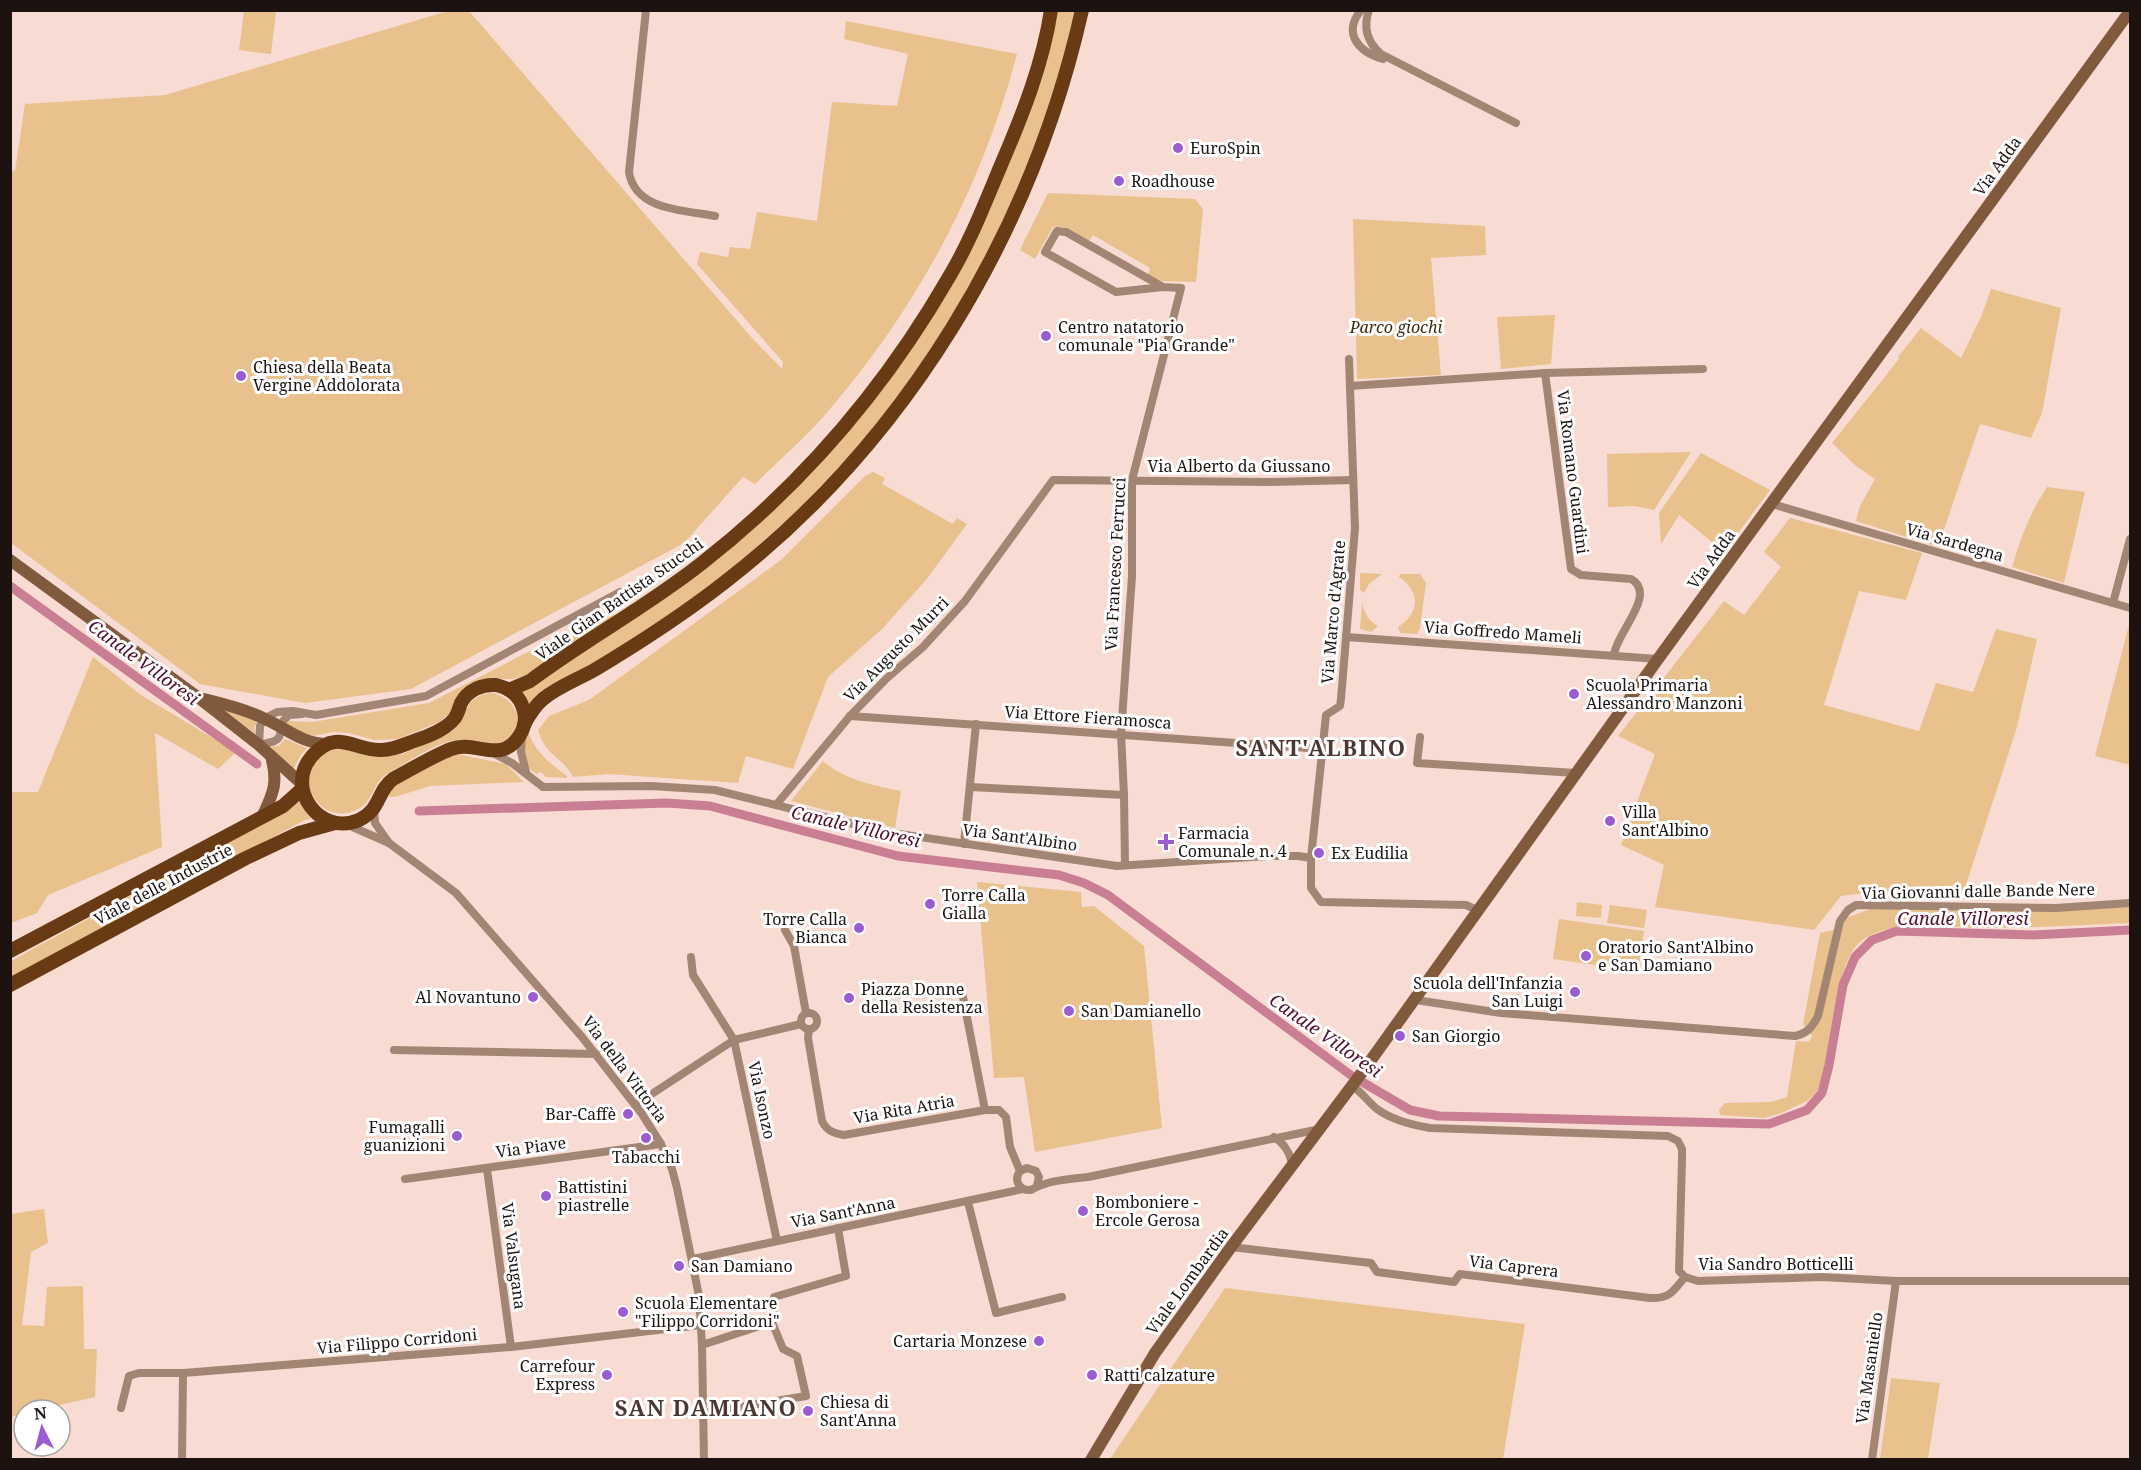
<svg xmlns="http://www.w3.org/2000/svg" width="2141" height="1470" font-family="'Noto Serif',serif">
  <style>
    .green { fill: #e8c18d }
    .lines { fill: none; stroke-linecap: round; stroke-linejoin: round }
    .canal { stroke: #ca7e94; stroke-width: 9 }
    .street { stroke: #a28673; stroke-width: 8 }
    .secondary { stroke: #815a3e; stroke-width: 12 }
    .primary { stroke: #693b14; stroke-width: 14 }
    .poi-dot { fill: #9b5bd1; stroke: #fff; stroke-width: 2 }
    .labels { text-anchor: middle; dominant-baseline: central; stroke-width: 6; stroke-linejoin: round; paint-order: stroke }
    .poi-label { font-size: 16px; fill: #1c1310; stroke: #fff; text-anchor: start }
    .street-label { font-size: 16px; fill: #1c1310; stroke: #fff }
    .park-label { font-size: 16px; font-style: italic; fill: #3f2c0f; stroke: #fff }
    .water-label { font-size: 18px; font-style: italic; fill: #510c28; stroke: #fff }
    .district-label { font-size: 22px; font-weight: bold; letter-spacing: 1.5px; fill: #4e3730; stroke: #fff }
  </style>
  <rect width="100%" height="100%" fill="#f8dbd2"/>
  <g class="green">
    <polygon points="244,11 276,11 271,54 239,50"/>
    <path d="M448,11H469L752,338L782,369L783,362L697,264L700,252L728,257L730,247L750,249L757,212L817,221L832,102L897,106L908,54L844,39L846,21L1017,54C981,190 916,310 824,416C803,440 778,461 755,484L743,477L684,543L411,689L305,703L200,684L11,543L10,170L15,171L25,104L165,95Z"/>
    <polygon points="1057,11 1076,11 1048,114 1006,220 939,339 888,409 860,445 796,512 716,582 630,641 529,703 521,692 786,497 952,282 990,210 1030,110"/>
    <polygon points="1048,193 1195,199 1203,209 1196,282 1161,281 1148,275 1150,268 1093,235 1089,241 1064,227 1053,227 1035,259 1020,250"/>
    <polygon points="1353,219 1485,226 1486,255 1431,258 1441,375 1357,379"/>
    <polygon points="1991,289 2061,308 2042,413 2031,438 1980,424 1938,547 1856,521 1860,506 1875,479 1856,466 1832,443 1899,359 1898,357 1921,328 1961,358 1981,317"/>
    <polygon points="1555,315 1551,364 1501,369 1497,317"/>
    <polygon points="1691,452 1654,510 1635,506 1608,507 1607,454"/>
    <polygon points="1701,453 1770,490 1724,552 1679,515 1661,544 1659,513"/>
    <path d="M873,472L885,478L882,484L953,524L957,518L967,524L926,580L882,629L828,677L793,769L746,756L738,783L608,774L573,777C562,756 545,756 538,730L549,716L589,700L781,560L865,476Z"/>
    <path d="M2047,487L2085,492L2064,583L2012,567C2021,538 2030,512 2047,487Z"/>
    <polygon points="1790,518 1922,553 1906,600 1859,591 1824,705 1919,731 1936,683 1973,692 1996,629 2037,639 2017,727 1964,891 1919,897 1873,892 1841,896 1814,930 1655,907 1664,865 1621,845 1655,754 1618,736 1724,601 1744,615 1781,567 1764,552"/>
    <polygon points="1360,574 1360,573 1382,574 1369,584 1364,593 1360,590"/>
    <path d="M1400,574H1420L1426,583L1420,628L1417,634L1400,633L1398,627C1420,613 1421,592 1399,577Z"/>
    <path d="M1362,603C1365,614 1368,620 1378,626L1371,632L1360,629Z"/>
    <polygon points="611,609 614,615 529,674 513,679 490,679 456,699 449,714 439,722 398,739 374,740 349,733 333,732 307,737 285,724 289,721 312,722 429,703"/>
    <polygon points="2130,621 2130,765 2095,756"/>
    <polygon points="93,657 141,695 236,752 218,769 155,733 162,847 48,895 37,913 11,923 11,792 38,792"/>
    <path d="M494,693C520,700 528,733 501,743C488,749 471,738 456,740C437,742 403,765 385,775C372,785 373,803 356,810C332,822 306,801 309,776C309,774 309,769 310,767C314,760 324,753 330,746L389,756L403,754L454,730L470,703L477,697L485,694Z"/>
    <polygon points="227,710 259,721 254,727 255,733 226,713"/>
    <path d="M529,734C537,754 551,764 567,776V778L546,777L541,772L536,774C523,766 523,749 524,735Z"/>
    <polygon points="285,739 307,748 301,755 293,770 271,747 279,746"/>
    <path d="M457,754L506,764L524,782L430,786L395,797H390L388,793C404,777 435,760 457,754Z"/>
    <path d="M823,761C843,779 875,786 901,791L895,828L791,801Z"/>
    <polygon points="297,799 311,819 305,820 123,916 11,980 11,961 290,808"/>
    <polygon points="977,882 1081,892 1082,907 1094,906 1144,946 1162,1128 1035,1152 1024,1077 994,1078"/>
    <polygon points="1577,902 1602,905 1601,918 1576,916"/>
    <polygon points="1610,905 1647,910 1644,928 1607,923"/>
    <path d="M2130,907V923C2082,925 2033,928 1984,928C1951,928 1917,922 1884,930C1874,933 1864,937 1857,945C1836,968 1829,1045 1823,1077L1817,1092L1807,1101L1782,1113L1764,1118L1720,1115L1719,1110L1725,1103L1771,1102L1787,1097L1796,1041L1809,1042L1812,1036L1803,1024L1820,933L1839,929L1846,918L1873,908L1967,911Z"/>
    <polygon points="1559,919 1644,931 1638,971 1553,959"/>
    <polygon points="44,1209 48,1243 31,1252 22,1325 44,1326 47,1287 83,1286 84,1349 97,1349 95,1397 37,1410 24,1410 24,1414 11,1417 11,1214"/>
    <polygon points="1225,1288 1525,1324 1503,1459 1110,1459"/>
    <polygon points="1891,1378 1940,1383 1928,1459 1880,1459"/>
  </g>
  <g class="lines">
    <g class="canal">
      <polyline points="10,586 257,764"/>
      <polyline points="419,811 667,803 710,806 898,856 1059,875 1084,883 1108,895 1352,1076 1410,1110 1439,1116 1769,1124 1807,1110 1822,1093 1829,1065 1843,985 1855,957 1872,940 1897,931 2033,935 2130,930"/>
    </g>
    <g class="street">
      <path d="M646,10L629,172C635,211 685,210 715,216"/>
      <path d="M1361,10C1342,34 1359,52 1383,59"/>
      <path d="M1369,10C1363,27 1367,42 1381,54L1516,123"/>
      <polyline points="1349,359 1355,528 1341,699 1340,706 1326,715 1311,858 1311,888 1321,902 1466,905 1479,911"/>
      <path d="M1545,373L1571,569L1581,575L1631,579C1658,594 1616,633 1614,655"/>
      <polyline points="1350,386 1545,373 1703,369"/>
      <polyline points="1772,504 2130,608"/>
      <polyline points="2113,603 2130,539"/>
      <polyline points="1346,637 1658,659"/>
      <path d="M302,714L289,715L283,721C279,743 280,740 259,745L260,726L265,718L277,712L293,711L316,715L426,696L620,592"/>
      <polyline points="850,716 1322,749"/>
      <polyline points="522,734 521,752 526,772"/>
      <polyline points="1420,737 1417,763 1576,773"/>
      <polyline points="491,752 512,763 543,787 651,786 715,790 886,832 1117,866 1267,856 1298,856 1311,858"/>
      <polyline points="971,787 1124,795"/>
      <polyline points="776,805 850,716 887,678 923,647 965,601 1053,480 1271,482 1353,480"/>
      <polyline points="374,809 375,823 389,843"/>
      <polyline points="348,825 389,843 456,893 582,1037 642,1114 661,1144 672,1169 677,1188 699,1296 702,1345 704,1460"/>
      <polyline points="964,844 976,724"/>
      <polyline points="1125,864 1124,795 1121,734 1132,576 1132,480 1181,288 1163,287 1116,292 1045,252 1057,231 1066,232 1163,287"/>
      <polyline points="785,930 794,946 806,1013"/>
      <polyline points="691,957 693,975 734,1040 777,1241"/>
      <polyline points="963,997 985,1110"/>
      <path d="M1416,1000L1501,1013L1795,1036C1808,1033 1812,1027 1818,1016L1840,921L1848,910L1856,905L2056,908L2130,903"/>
      <circle cx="809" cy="1021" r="8"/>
      <path d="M809,1029L808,1038L822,1121C827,1131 833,1133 844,1135L985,1110H999L1006,1117L1010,1147L1020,1171"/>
      <polyline points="394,1050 596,1054"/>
      <path d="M1352,1086C1362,1092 1368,1102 1377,1109C1392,1120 1412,1125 1430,1128L1668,1136L1678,1141L1682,1149V1159L1679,1271L1685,1277L1698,1281L1822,1277L1896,1281H2130"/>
      <polyline points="635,1105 734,1040 801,1024"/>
      <path d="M1274,1137C1284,1143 1291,1154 1292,1166"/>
      <polyline points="487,1169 511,1347"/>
      <polyline points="405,1179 661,1144"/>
      <path d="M1037,1185L1039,1177L1036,1171L1027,1168L1020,1171C1013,1181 1020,1191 1031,1190C1048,1180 1069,1179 1088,1177L1320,1129"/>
      <polyline points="968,1202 996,1313 1062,1297"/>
      <path d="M1231,1247L1371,1263L1377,1272L1454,1282L1460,1274L1650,1298C1670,1299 1673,1291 1685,1277"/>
      <polyline points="693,1259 1023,1189"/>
      <polyline points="702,1345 772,1322"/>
      <polyline points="121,1408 129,1376 139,1373 183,1373 511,1347 701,1325"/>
      <polyline points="703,1413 806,1396 797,1356 783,1349 772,1322 774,1297 846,1276 838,1228"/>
      <polyline points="182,1460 183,1373"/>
      <polyline points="1872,1460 1896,1281"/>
    </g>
    <g class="secondary">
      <polyline points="10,560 199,698 259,745 302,784"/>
      <path d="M204,699C224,704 244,709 263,718C286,728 302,744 328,744"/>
      <path d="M263,815C274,792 278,782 271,756"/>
      <polyline points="1091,1460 1155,1353 1231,1247 1366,1067 1658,659 2130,11"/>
    </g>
    <g class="primary">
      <path d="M496,685C509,688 519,695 523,708C526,717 525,727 520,735C501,766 475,739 451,749C431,757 412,769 393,779C377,791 380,811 359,820C320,837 284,788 312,756C336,728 354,750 379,750C391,751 403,745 414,741C427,737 446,729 454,719C458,714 459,708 461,703C468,690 482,684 496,685Z"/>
      <path d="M509,690L530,681C586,639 648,606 702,563C803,484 885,388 949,277C970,242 985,203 1001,165C1022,116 1043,64 1051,10"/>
      <path d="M524,725C529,715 535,706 543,699C559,686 579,679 596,669C641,642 684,614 725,582C906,442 1032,233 1082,10"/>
      <polyline points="10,951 283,806 302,789"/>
      <polyline points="10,985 246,858 299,833 335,823"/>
    </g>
  </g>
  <g class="poi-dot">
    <circle cx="1178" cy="148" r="6"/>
    <circle cx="1119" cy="181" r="6"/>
    <circle cx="1046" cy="336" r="6"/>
    <circle cx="241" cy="376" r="6"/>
    <circle cx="1574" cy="694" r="6"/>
    <circle cx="1610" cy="821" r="6"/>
    <path d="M1163 833h6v6h6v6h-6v6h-6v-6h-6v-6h6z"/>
    <circle cx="1319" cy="853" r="6"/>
    <circle cx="930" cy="904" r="6"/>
    <circle cx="859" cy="928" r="6"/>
    <circle cx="1586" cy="956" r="6"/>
    <circle cx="1575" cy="992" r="6"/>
    <circle cx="533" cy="997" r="6"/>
    <circle cx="849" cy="998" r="6"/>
    <circle cx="1069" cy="1011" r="6"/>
    <circle cx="1400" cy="1036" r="6"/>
    <circle cx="628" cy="1114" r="6"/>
    <circle cx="457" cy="1136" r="6"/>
    <circle cx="646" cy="1138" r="6"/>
    <circle cx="546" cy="1196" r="6"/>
    <circle cx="1083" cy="1211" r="6"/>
    <circle cx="679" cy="1266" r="6"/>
    <circle cx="623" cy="1312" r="6"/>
    <circle cx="1039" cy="1341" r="6"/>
    <circle cx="607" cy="1375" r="6"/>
    <circle cx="1092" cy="1375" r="6"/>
    <circle cx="808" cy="1411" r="6"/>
  </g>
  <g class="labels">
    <g class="poi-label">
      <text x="1190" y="148">EuroSpin</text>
      <text x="1131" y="181">Roadhouse</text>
      <text x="1058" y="327">Centro natatorio<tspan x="1058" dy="18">comunale "Pia Grande"</tspan></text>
      <text x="253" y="367">Chiesa della Beata<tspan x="253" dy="18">Vergine Addolorata</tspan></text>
      <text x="1586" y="685">Scuola Primaria<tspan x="1586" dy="18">Alessandro Manzoni</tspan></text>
      <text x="1622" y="812">Villa<tspan x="1622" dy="18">Sant'Albino</tspan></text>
      <text x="1178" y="833">Farmacia<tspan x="1178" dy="18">Comunale n. 4</tspan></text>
      <text x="1331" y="853">Ex Eudilia</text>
      <text x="942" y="895">Torre Calla<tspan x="942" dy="18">Gialla</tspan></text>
      <text x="847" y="919" text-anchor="end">Torre Calla<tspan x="847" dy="18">Bianca</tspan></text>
      <text x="1598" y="947">Oratorio Sant'Albino<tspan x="1598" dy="18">e San Damiano</tspan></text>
      <text x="1563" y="983" text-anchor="end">Scuola dell'Infanzia<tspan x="1563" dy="18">San Luigi</tspan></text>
      <text x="861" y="989">Piazza Donne<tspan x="861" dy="18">della Resistenza</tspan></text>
      <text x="521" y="997" text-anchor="end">Al Novantuno</text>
      <text x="1081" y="1011">San Damianello</text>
      <text x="1412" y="1036">San Giorgio</text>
      <text x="616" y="1114" text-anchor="end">Bar-Caffè</text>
      <text x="445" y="1127" text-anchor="end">Fumagalli<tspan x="445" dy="18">guanizioni</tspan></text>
      <text x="646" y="1157" text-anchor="middle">Tabacchi</text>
      <text x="558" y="1187">Battistini<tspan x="558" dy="18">piastrelle</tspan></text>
      <text x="1095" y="1202">Bomboniere -<tspan x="1095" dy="18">Ercole Gerosa</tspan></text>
      <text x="691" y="1266">San Damiano</text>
      <text x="635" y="1303">Scuola Elementare<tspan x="635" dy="18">"Filippo Corridoni"</tspan></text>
      <text x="1027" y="1341" text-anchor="end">Cartaria Monzese</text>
      <text x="595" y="1366" text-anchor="end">Carrefour<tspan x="595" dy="18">Express</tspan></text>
      <text x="1104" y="1375">Ratti calzature</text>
      <text x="820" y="1402">Chiesa di<tspan x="820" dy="18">Sant'Anna</tspan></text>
    </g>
    <g class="street-label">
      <text transform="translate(1997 166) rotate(-54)">Via Adda</text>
      <text x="1239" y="466">Via Alberto da Giussano</text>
      <text transform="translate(1573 472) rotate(83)">Via Romano Guardini</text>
      <text transform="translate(1955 542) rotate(16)">Via Sardegna</text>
      <text transform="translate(1711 559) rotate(-54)">Via Adda</text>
      <text transform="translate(1115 564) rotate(-87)">Via Francesco Ferrucci</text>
      <text transform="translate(619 599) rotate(-35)">Viale Gian Battista Stucchi</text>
      <text transform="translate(1333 612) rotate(-85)">Via Marco d'Agrate</text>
      <text transform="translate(1503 632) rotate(4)">Via Goffredo Mameli</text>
      <text transform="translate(896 649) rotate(-45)">Via Augusto Murri</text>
      <text transform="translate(1088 717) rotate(4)">Via Ettore Fieramosca</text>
      <text transform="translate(1020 837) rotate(8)">Via Sant'Albino</text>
      <text transform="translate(163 884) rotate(-28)">Viale delle Industrie</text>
      <text transform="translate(1978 891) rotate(-1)">Via Giovanni dalle Bande Nere</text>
      <text transform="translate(625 1069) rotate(53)">Via della Vittoria</text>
      <text transform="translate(762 1100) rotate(78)">Via Isonzo</text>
      <text transform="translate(904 1109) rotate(-10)">Via Rita Atria</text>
      <text transform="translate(531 1147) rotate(-8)">Via Piave</text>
      <text transform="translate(843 1212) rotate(-11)">Via Sant'Anna</text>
      <text transform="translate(514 1256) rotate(83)">Via Valsugana</text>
      <text x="1776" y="1264">Via Sandro Botticelli</text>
      <text transform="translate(1514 1266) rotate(7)">Via Caprera</text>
      <text transform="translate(1187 1281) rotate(-54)">Viale Lombardia</text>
      <text transform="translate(397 1341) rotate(-5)">Via Filippo Corridoni</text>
      <text transform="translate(1869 1368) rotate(-82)">Via Masaniello</text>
    </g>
    <g class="park-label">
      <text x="1396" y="327">Parco giochi</text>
    </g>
    <g class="water-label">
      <text transform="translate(144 662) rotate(36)">Canale Villoresi</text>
      <text transform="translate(856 826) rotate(13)">Canale Villoresi</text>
      <text x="1963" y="918">Canale Villoresi</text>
      <text transform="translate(1326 1035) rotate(35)">Canale Villoresi</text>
    </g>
    <g class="district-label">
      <text x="1321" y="747">SANT'ALBINO</text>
      <text x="706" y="1407">SAN DAMIANO</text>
    </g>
  </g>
  <rect width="2141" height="1470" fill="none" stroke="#1c1310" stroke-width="24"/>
  <g transform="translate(42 1428) rotate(354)"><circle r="28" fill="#ffffff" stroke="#a4a19f" stroke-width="1.5"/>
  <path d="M0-4.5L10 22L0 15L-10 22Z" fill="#9b5bd1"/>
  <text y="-9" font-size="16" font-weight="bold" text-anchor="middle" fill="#1c1310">N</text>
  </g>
</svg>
